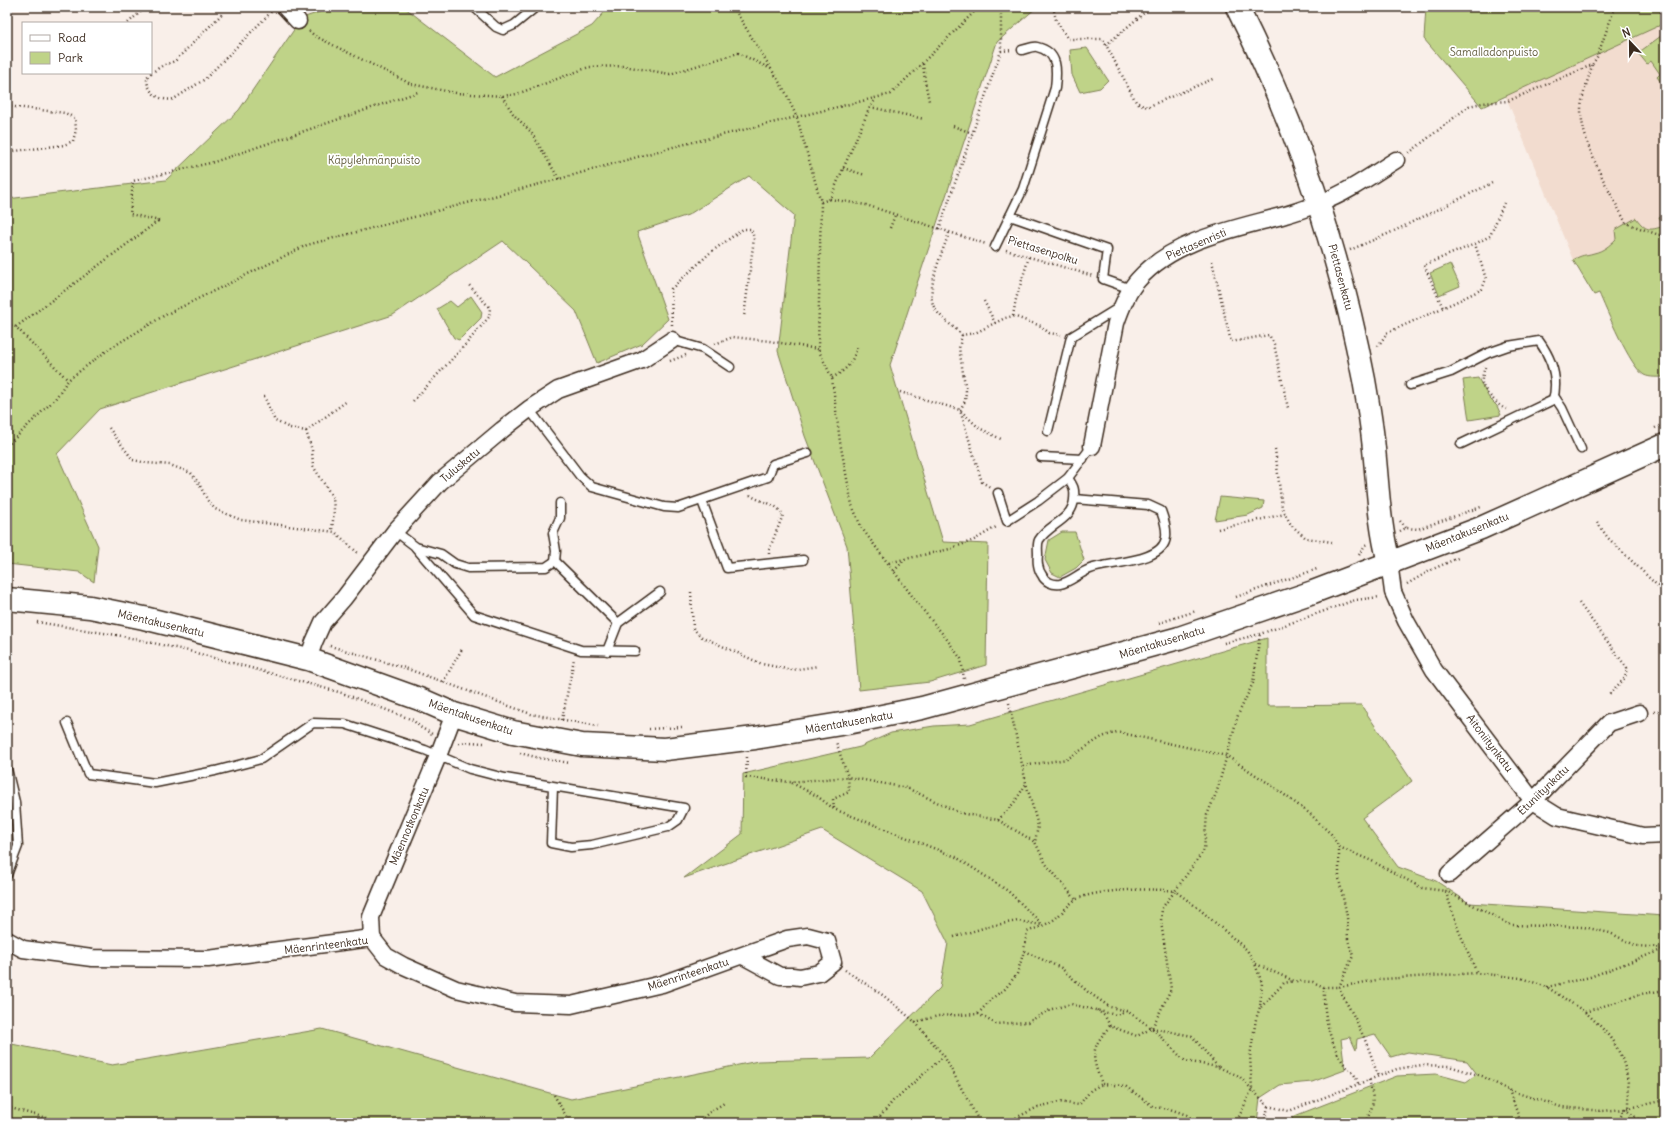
<svg xmlns="http://www.w3.org/2000/svg" width="1672" height="1130" font-family="Delius,sans-serif">
  <style>
    .built { fill: #f2dccf }
    .green { fill: #bfd388; stroke: #7d7e53 }
    .lines { fill: none; stroke-linecap: round; stroke-linejoin: round }
    .lane-casing { stroke: #3b2a1e; stroke-width: 11 }
    .street-casing { stroke: #3b2a1e; stroke-width: 19 }
    .secondary-casing { stroke: #3b2a1e; stroke-width: 25 }
    .path { stroke: #3b2a1e; stroke-width: 2.5; stroke-dasharray: 1 3; stroke-linecap: butt }
    .lane { stroke: #fff; stroke-width: 8 }
    .street { stroke: #fff; stroke-width: 16 }
    .secondary { stroke: #fff; stroke-width: 22 }
    .labels { text-anchor: middle; dominant-baseline: central; stroke-width: 3.5; stroke-linejoin: round; paint-order: stroke }
    .park-label { font-size: 11px; fill: #635d3e; stroke: #fff }
    .street-label { font-size: 11px; fill: #3b2a1e; stroke: #fff }
  </style>
  <rect width="100%" height="100%" fill="#f9efe9"/>
  <filter id="ink" filterUnits="userSpaceOnUse"><feTurbulence type="fractalNoise" baseFrequency=".025" numOctaves="2"/><feDisplacementMap in="SourceGraphic" scale="8" xChannelSelector="R" yChannelSelector="G"/><feConvolveMatrix kernelMatrix="1 2 1 2 8 2 1 2 1" color-interpolation-filters="sRGB"/></filter>
  <g filter="url(#ink)">
    <polygon class="built" points="1665,23 1665,377 1651,377 1643,374 1635,366 1616,331 1599,293 1594,295 1573,260 1505,95"/>
    <g class="green">
      <polygon points="335,7 404,7 495,77 592,26 609,7 1037,7 997,42 890,365 943,542 988,544 986,665 930,682 859,690 847,546 805,436 778,351 794,215 749,176 688,215 637,232 668,319 642,344 597,363 576,311 503,241 393,315 100,409 57,454 98,546 94,582 79,572 7,564 7,199 166,180 239,110 302,18"/>
      <polygon points="1426,7 1665,7 1665,23 1482,107 1424,39"/>
      <polygon points="1665,33 1665,85 1664,86 1657,77 1660,74 1651,61 1647,64 1638,53"/>
      <polygon points="1087,48 1108,80 1100,88 1080,92 1072,75 1070,50"/>
      <path d="M1665,213V377C1658,377 1650,378 1644,375C1630,367 1606,309 1599,293L1594,295L1573,260C1583,254 1584,256 1594,253C1603,251 1609,246 1616,239L1615,230L1636,218C1646,231 1649,231 1664,226L1659,217Z"/>
      <polygon points="1450,264 1460,286 1439,295 1430,273"/>
      <polygon points="471,296 482,312 481,318 459,340 454,338 437,309 450,301 457,307"/>
      <polygon points="1478,378 1489,398 1497,406 1501,415 1469,420 1463,380"/>
      <polygon points="1220,497 1264,501 1263,508 1248,515 1215,520"/>
      <polygon points="1062,532 1075,532 1084,560 1076,568 1060,577 1052,573 1045,560 1049,540"/>
      <polygon points="1267,638 1267,706 1361,705 1412,781 1362,818 1398,867 1436,881 1469,903 1665,916 1665,1123 1293,1123 1292,1117 1397,1076 1436,1074 1466,1082 1477,1074 1467,1061 1408,1052 1391,1057 1375,1034 1357,1039 1356,1050 1350,1037 1341,1039 1345,1070 1312,1082 1280,1085 1260,1098 1257,1123 7,1123 7,1043 112,1065 322,1029 571,1099 758,1061 869,1058 940,988 948,943 922,891 822,830 684,878 742,834 743,774 860,747 891,733 934,726 970,724"/>
    </g>
    <g class="lines">
      <g class="lane-casing">
        <g id="lane">
          <polyline points="474,7 496,27 503,30 514,25 536,7"/>
          <polyline points="1010,216 1107,250 1103,279 1131,289"/>
          <path d="M995,247L1023,189L1055,88C1057,71 1059,52 1037,47C1033,46 1027,49 1022,50"/>
          <polyline points="672,340 703,349 730,367"/>
          <path d="M1410,385L1451,372L1488,353L1508,346L1539,341C1552,359 1559,378 1553,400L1461,444"/>
          <polyline points="1554,396 1562,408 1581,449"/>
          <polyline points="529,409 580,476 592,487 664,507 678,508 768,477 773,464 808,453"/>
          <polyline points="1048,431 1071,337 1120,307"/>
          <polyline points="1041,457 1083,459"/>
          <path d="M1068,478C1074,487 1075,489 1074,500C1072,520 1049,524 1039,540C1037,544 1038,550 1038,555C1037,561 1038,570 1042,575C1045,582 1053,585 1060,584C1071,582 1079,573 1090,569C1108,562 1164,563 1166,537C1167,528 1164,519 1161,511L1148,505L1074,499"/>
          <polyline points="998,493 1007,521 1038,501 1068,478 1092,446"/>
          <polyline points="702,501 727,568 803,560"/>
          <polyline points="395,531 416,547 441,554 455,564 468,568 546,567 555,561 618,623"/>
          <polyline points="416,548 474,615 581,650 635,651"/>
          <polyline points="555,561 556,551 553,533 560,518 560,503"/>
          <polyline points="607,651 618,623 660,592"/>
          <polyline points="67,723 88,774 155,783 215,771 261,759 313,723 345,724 425,750 470,769 505,778 684,808 678,820 668,827 592,845 571,847 551,843 553,787"/>
          <polyline points="7,769 15,802 18,846 7,875"/>
        </g>
      </g>
      <g class="street-casing">
        <g id="street">
          <polyline points="285,7 298,21"/>
          <path d="M1092,446L1116,323C1121,308 1127,292 1138,280C1174,239 1235,229 1285,215C1297,212 1309,207 1320,203C1347,193 1372,175 1396,160"/>
          <polyline points="1389,562 1393,592 1406,621 1434,670 1533,801 1557,816 1643,836 1665,835"/>
          <polyline points="308,659 314,642 323,622 344,598 395,531 440,482 502,430 529,409 558,390 642,360 672,340"/>
          <polyline points="1449,874 1533,801 1609,723 1639,713"/>
          <polyline points="372,938 371,917 438,756 454,714"/>
          <polyline points="7,940 23,949 92,958 208,959 372,938 386,956 404,966 456,989 515,1003 571,1005 662,984 787,939 808,936 827,941 833,962 819,973 800,977 792,976 780,976 743,956"/>
        </g>
      </g>
      <g class="secondary-casing">
        <g id="secondary">
          <path d="M1237,7C1297,126 1339,249 1364,380C1368,403 1372,426 1374,449C1378,487 1379,525 1389,562"/>
          <polyline points="7,599 90,607 144,618 308,659 422,700 454,714 513,732 582,745 665,749 755,738 847,723 922,708 1179,638 1313,592 1481,528 1665,445"/>
        </g>
      </g>
      <g class="path">
        <polyline points="733,7 786,93 797,118 821,202 818,349 832,378 840,442 852,505 861,527 918,604 946,638 961,659 964,679"/>
        <polyline points="1054,11 1056,20 1068,39 1103,39 1136,102 1147,107 1215,78"/>
        <polyline points="128,23 146,7"/>
        <polyline points="309,31 315,36 411,84 456,93 502,96 517,94 589,67 624,66 670,74 738,53 771,69"/>
        <polyline points="1106,45 1151,7"/>
        <polyline points="1001,51 1012,50"/>
        <polyline points="923,64 925,81 929,101"/>
        <path d="M1592,65C1589,78 1581,97 1581,110C1582,146 1610,192 1626,223L1659,235L1665,231"/>
        <path d="M151,73L147,77C146,92 160,102 174,99L205,79L272,11"/>
        <polyline points="151,73 162,66 175,61 222,14"/>
        <polyline points="502,96 514,115 531,132 559,179"/>
        <polyline points="7,106 65,113 75,118 76,130 73,141 64,145 7,152"/>
        <polyline points="870,107 924,119"/>
        <polyline points="953,126 972,133"/>
        <polyline points="1409,153 1469,106 1482,103 1508,101 1592,65 1597,57 1615,7"/>
        <polyline points="843,168 865,175"/>
        <polyline points="830,199 866,205 986,244"/>
        <polyline points="821,202 830,199 870,107 876,99"/>
        <polyline points="159,221 130,214 133,181 214,162 418,92"/>
        <polyline points="890,228 895,215"/>
        <polyline points="939,229 1001,51 1001,7"/>
        <path d="M949,233C943,251 925,289 934,307C939,317 954,327 962,335L975,333L1005,318L1013,316L1041,326L1049,333L1061,335"/>
        <polyline points="1475,244 1490,236 1504,203"/>
        <polyline points="1006,250 1093,276"/>
        <polyline points="1350,250 1392,232 1494,182"/>
        <polyline points="1212,261 1231,342 1269,335 1274,344 1288,408"/>
        <polyline points="984,301 995,323"/>
        <polyline points="1013,316 1016,299 1029,257"/>
        <polyline points="7,324 16,327 68,380"/>
        <polyline points="672,325 671,289 711,252 743,229 751,229 754,238 744,317"/>
        <polyline points="16,327 158,221"/>
        <polyline points="962,335 959,348 966,391 965,401 960,410 982,482 990,487"/>
        <polyline points="715,344 733,337 769,341 818,349"/>
        <polyline points="1378,346 1387,333 1460,300 1482,289 1486,279 1475,244 1424,265 1443,308"/>
        <polyline points="670,361 686,355"/>
        <path d="M1485,367C1484,371 1481,379 1482,383C1484,391 1499,407 1506,409"/>
        <path d="M832,378C848,369 852,363 858,345"/>
        <polyline points="900,392 960,410 979,428 1001,439"/>
        <polyline points="264,396 275,421 290,428 306,431 347,401"/>
        <polyline points="413,401 466,344 489,317 490,308 468,284"/>
        <polyline points="109,428 133,460 147,463 170,465 191,473 198,482 208,501 215,509 241,520 335,532 359,554"/>
        <polyline points="1655,428 1665,423"/>
        <polyline points="306,431 312,450 313,466 333,498 334,510 332,531"/>
        <polyline points="7,446 55,399 68,380 109,349 165,315 307,245 559,179 673,147 891,94 979,7"/>
        <polyline points="1275,449 1282,508 1291,525 1306,538 1332,542"/>
        <path d="M750,495C761,503 776,502 783,515L769,550V554"/>
        <polyline points="1400,521 1406,528"/>
        <polyline points="1597,522 1608,538 1665,593"/>
        <polyline points="1218,529 1285,514"/>
        <polyline points="1400,531 1406,528 1418,529 1481,507"/>
        <polyline points="1359,555 1365,545 1368,544"/>
        <polyline points="889,563 904,559"/>
        <polyline points="894,571 905,559 950,549 974,540 998,526"/>
        <polyline points="1407,584 1433,569 1460,557"/>
        <polyline points="691,592 693,628 700,636 762,664 792,670 818,666"/>
        <polyline points="1236,597 1317,569"/>
        <polyline points="1579,603 1627,668 1625,678 1609,694"/>
        <polyline points="37,622 122,636 189,651 342,693 413,720 420,727 432,734"/>
        <polyline points="1159,623 1196,611"/>
        <polyline points="1224,643 1260,634 1355,600 1380,597"/>
        <polyline points="330,646 405,668 531,714 598,726"/>
        <polyline points="443,682 462,649"/>
        <polyline points="1009,703 1026,783 1038,826 1035,842"/>
        <polyline points="1654,712 1665,710"/>
        <polyline points="562,720 574,659"/>
        <polyline points="649,729 682,727"/>
        <polyline points="459,743 470,742 484,743"/>
        <polyline points="520,753 539,758 570,763"/>
        <polyline points="747,757 746,777 790,782 848,777 907,788 960,813 998,820 1035,842 1046,864 1076,900"/>
        <polyline points="1023,766 1067,759 1102,737 1117,732 1227,756 1271,785 1309,813 1331,834 1339,847 1372,861 1422,888 1446,891 1511,925 1584,927 1610,933 1637,946 1665,948"/>
        <polyline points="792,783 817,796 834,809 956,857 1008,891 1043,925"/>
        <polyline points="834,808 833,799 849,792 848,777 836,742"/>
        <polyline points="998,820 1014,803 1026,784"/>
        <path d="M1339,847V879L1347,916L1348,940L1353,956L1339,987C1345,1002 1353,1013 1359,1027C1367,1043 1373,1060 1378,1077"/>
        <polyline points="1446,892 1458,929 1477,973"/>
        <polyline points="954,937 990,926 1018,921 1042,925"/>
        <polyline points="1024,951 1061,968 1088,992 1110,1007 1127,1011 1152,1028 1185,1061 1218,1067 1239,1076 1268,1106 1289,1111 1397,1069 1422,1065 1449,1066 1482,1076 1508,1090 1561,1107 1602,1111 1625,1109 1665,1100"/>
        <polyline points="1256,964 1294,981 1313,982 1324,987 1339,987 1382,979 1477,973 1521,978 1547,987 1585,1012 1641,994 1665,990"/>
        <polyline points="845,970 884,996 915,1022 944,1056 980,1123"/>
        <path d="M1324,987C1323,1012 1329,1043 1344,1064C1350,1073 1354,1070 1358,1083"/>
        <polyline points="1547,987 1590,977 1664,949"/>
        <polyline points="1261,1007 1284,983 1294,981"/>
        <polyline points="1097,1010 1105,1016 1110,1026 1137,1036 1152,1028 1171,989 1161,922 1162,908 1175,891 1198,908 1247,950 1255,964 1262,983 1260,1007 1256,1019 1250,1056 1252,1089 1236,1123"/>
        <path d="M1585,1012C1619,1041 1630,1064 1629,1108"/>
        <polyline points="978,1014 996,1024 1028,1022 1052,1009 1071,1004 1116,1015 1126,1012"/>
        <path d="M915,1022L938,1016L978,1014L991,999L1005,989L1017,974L1024,951L1027,932C1036,928 1050,924 1057,917C1063,912 1068,905 1075,900C1094,889 1153,888 1175,891L1204,850L1207,815L1217,791L1238,715L1253,683L1260,634"/>
        <path d="M1110,1026C1090,1049 1091,1056 1102,1084L1125,1086L1154,1107L1170,1109L1187,1115L1197,1123"/>
        <polyline points="1152,1028 1192,1036 1218,1067"/>
        <polyline points="1509,1090 1521,1123"/>
        <polyline points="554,1095 570,1123"/>
        <polyline points="7,1107 64,1123"/>
        <polyline points="697,1123 711,1111 726,1102"/>
        <polyline points="875,1123 893,1101 944,1056"/>
        <polyline points="1005,1123 1038,1107 1059,1102 1079,1105 1091,1090 1102,1084"/>
        <polyline points="1265,1123 1268,1106"/>
        <path d="M1365,1123C1375,1104 1374,1100 1369,1079"/>
        <polyline points="1617,1123 1625,1109 1643,1123"/>
      </g>
      <use href="#lane" class="lane"/>
      <use href="#street" class="street"/>
      <use href="#secondary" class="secondary"/>
    </g>
  </g>
  <g class="labels">
    <g class="park-label">
      <text x="1494" y="52">Samalladonpuisto</text>
      <text x="374" y="160">Käpylehmänpuisto</text>
    </g>
    <g class="street-label">
      <text transform="translate(1196 244) rotate(-23)">Piettasenristi</text>
      <text transform="translate(1043 250) rotate(17)">Piettasenpolku</text>
      <text transform="translate(1341 277) rotate(75)">Piettasenkatu</text>
      <text transform="translate(460 465) rotate(-40)">Tuluskatu</text>
      <text transform="translate(1467 532) rotate(-22)">Mäentakusenkatu</text>
      <text transform="translate(161 623) rotate(13)">Mäentakusenkatu</text>
      <text transform="translate(1162 642) rotate(-17)">Mäentakusenkatu</text>
      <text transform="translate(471 717) rotate(19)">Mäentakusenkatu</text>
      <text transform="translate(849 722) rotate(-10)">Mäentakusenkatu</text>
      <text transform="translate(1490 743) rotate(53)">Aitoniitynkatu</text>
      <text transform="translate(1543 790) rotate(-44)">Etuniitynkatu</text>
      <text transform="translate(409 826) rotate(-67)">Mäennotkonkatu</text>
      <text transform="translate(326 945) rotate(-7)">Mäenrinteenkatu</text>
      <text transform="translate(688 974) rotate(-18)">Mäenrinteenkatu</text>
    </g>
  </g>
  <rect width="1672" height="1130" fill="none" stroke="#fff" stroke-width="24"/>
  <rect x="12" y="12" width="1648" height="1106" fill="none" stroke="#3b2a1e" stroke-width="1.5" filter="url(#ink)"/>
  <rect x="22" y="22" width="130" height="52" fill="#ffffff" stroke="#b1aaa5"/>
  <rect x="30" y="35" width="20" height="6" fill="#ffffff" stroke="#b1aaa5"/>
  <text x="58" y="42" font-size="12" fill="#3b2a1e">Road</text>
  <rect x="30" y="52" width="20" height="12" fill="#bfd388" stroke="#b1aaa5"/>
  <text x="58" y="62" font-size="12" fill="#3b2a1e">Park</text>
  <g transform="translate(1630 42) rotate(338)" stroke="#ffffff" stroke-width="3" paint-order="stroke">
  <path d="M0-3L7 15L0 10L-7 15Z" fill="#3b2a1e"/>
  <text y="-6" font-size="11" font-weight="bold" text-anchor="middle" fill="#3b2a1e">N</text>
  </g>
</svg>
